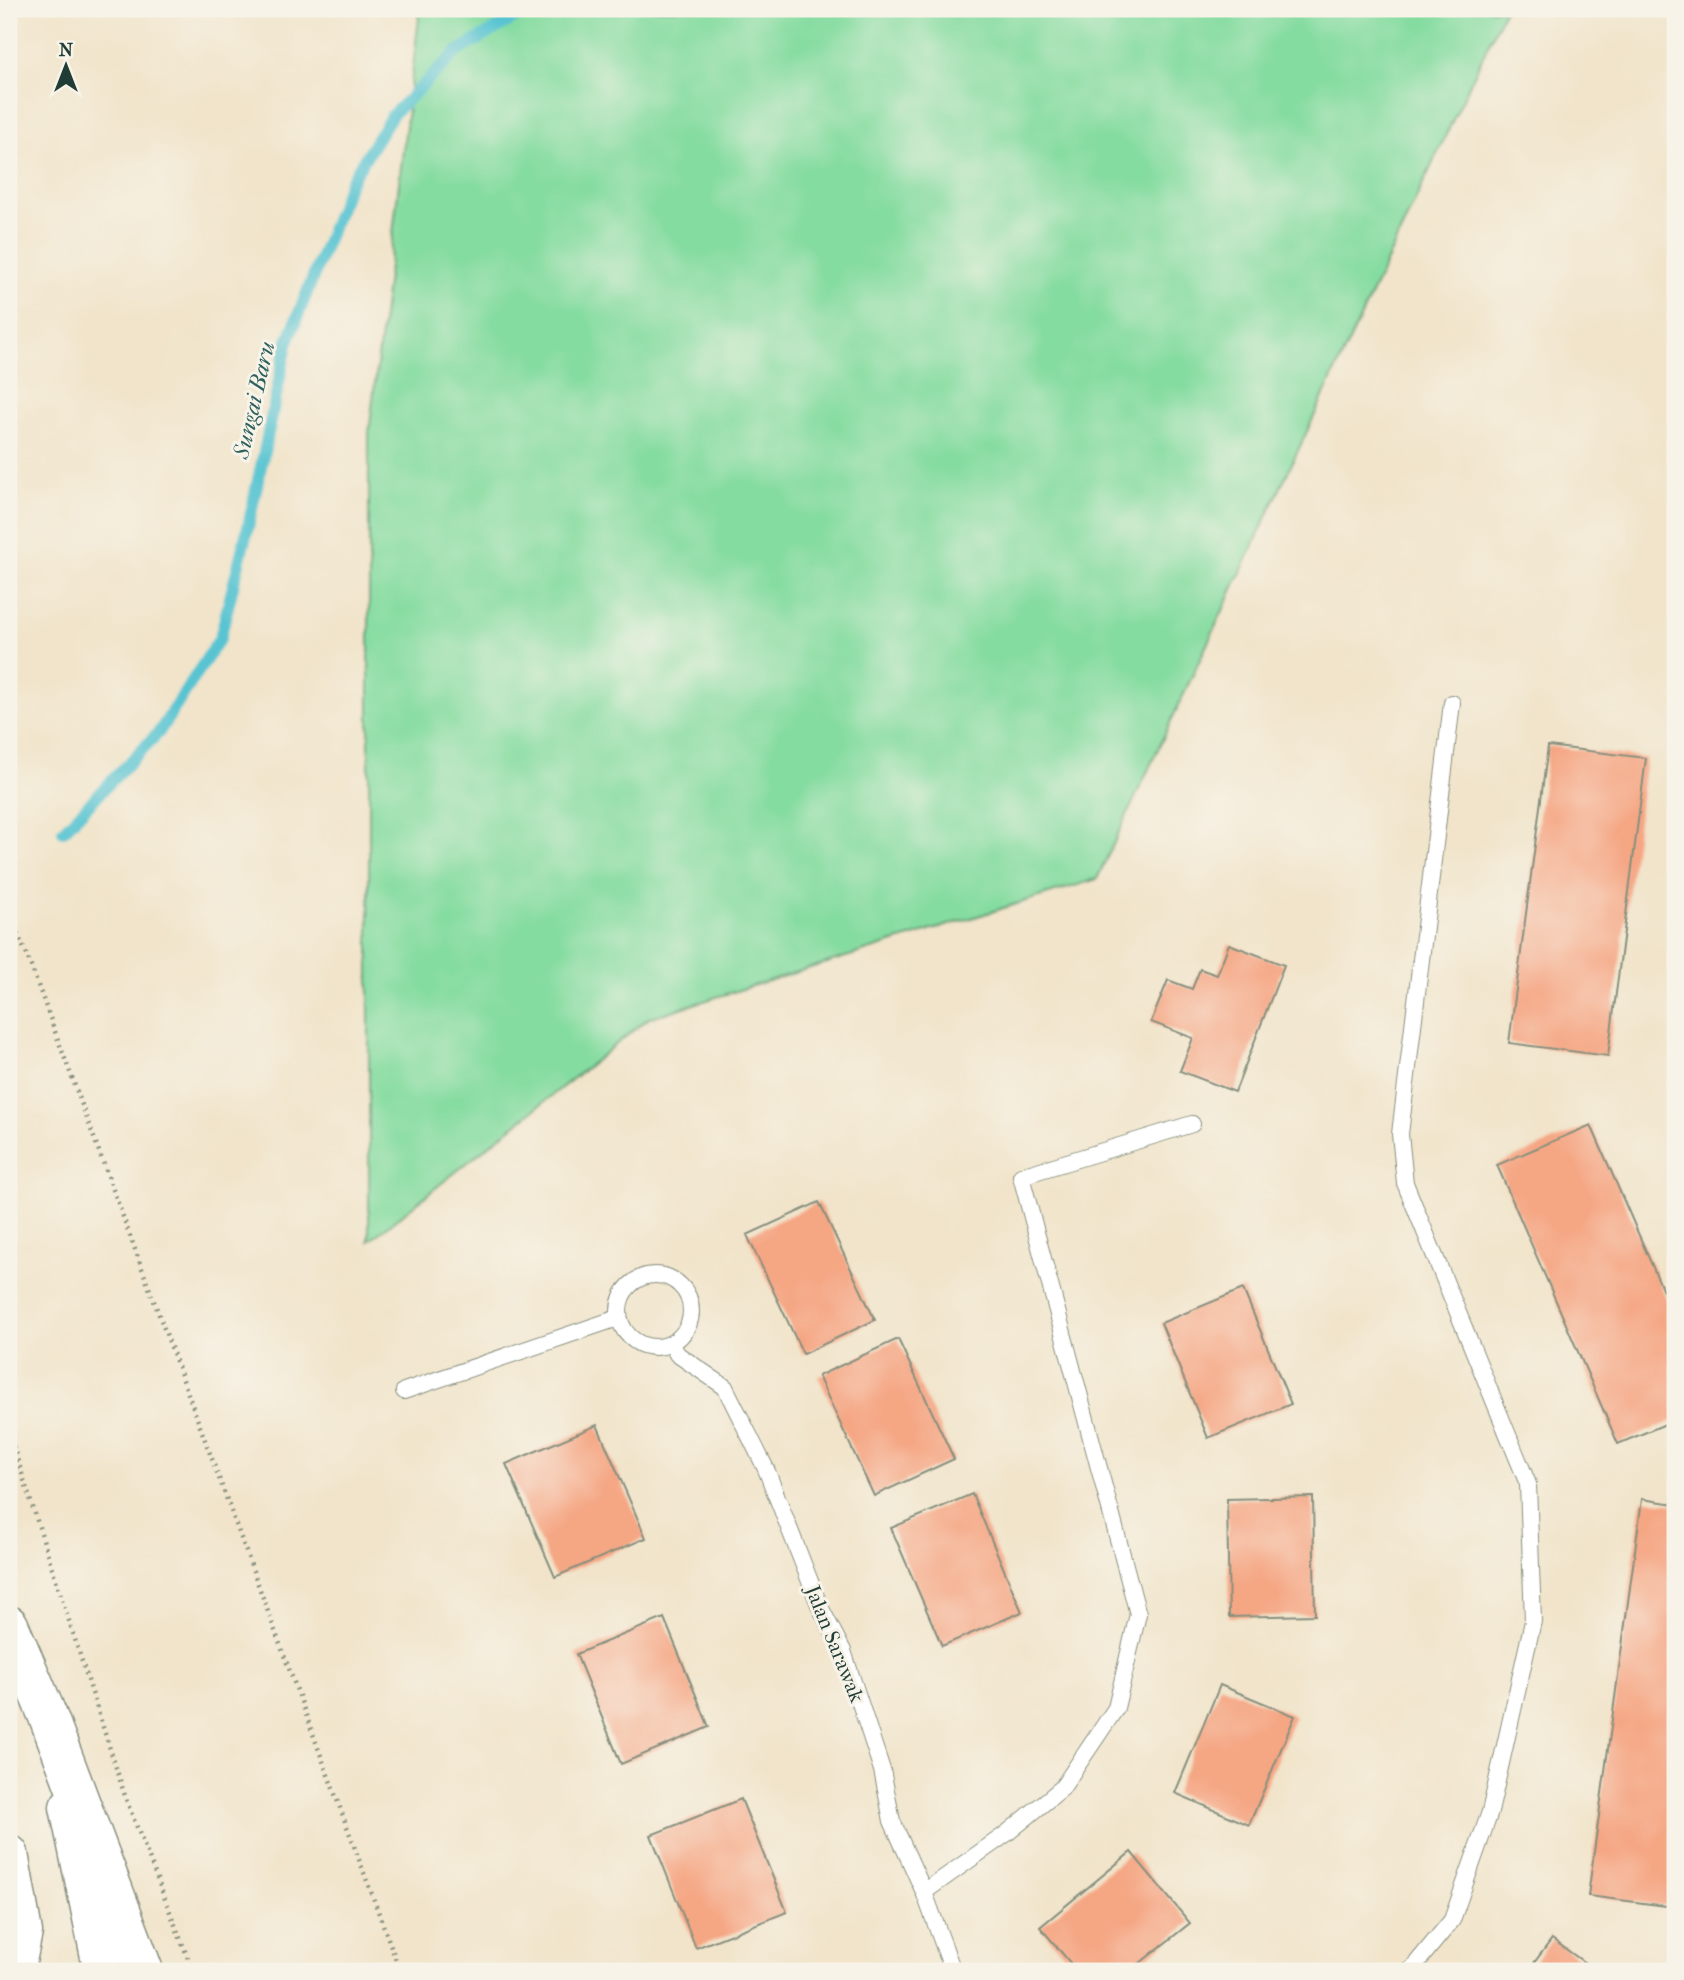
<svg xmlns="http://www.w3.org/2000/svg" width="1684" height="1980" font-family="'IM FELL French Canon',serif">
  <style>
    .green { fill: #85dca0; stroke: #528c6a; stroke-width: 2 }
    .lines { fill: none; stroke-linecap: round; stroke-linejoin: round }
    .stream { stroke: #58c4d2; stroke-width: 12 }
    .building { fill: #f5a683 }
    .lane-casing { stroke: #88907f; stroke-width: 18 }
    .secondary-casing { stroke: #88907f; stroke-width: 41 }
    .highway-casing { stroke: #88907f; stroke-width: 41 }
    .path { stroke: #88907f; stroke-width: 4.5; stroke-dasharray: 2 5; stroke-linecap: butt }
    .lane { stroke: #fff; stroke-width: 16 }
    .secondary { stroke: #fff; stroke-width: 38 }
    .highway { stroke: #fff; stroke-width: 38 }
    .labels { text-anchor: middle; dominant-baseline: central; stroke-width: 6; stroke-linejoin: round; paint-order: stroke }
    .street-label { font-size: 21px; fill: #1f3d34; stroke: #f7f3e8 }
    .water-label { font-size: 23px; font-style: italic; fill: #2d5f5c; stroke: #f7f3e8 }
  </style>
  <rect width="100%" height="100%" fill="#f7f3e8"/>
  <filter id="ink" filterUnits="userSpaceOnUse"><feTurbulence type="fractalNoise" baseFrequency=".0143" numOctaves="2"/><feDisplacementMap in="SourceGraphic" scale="14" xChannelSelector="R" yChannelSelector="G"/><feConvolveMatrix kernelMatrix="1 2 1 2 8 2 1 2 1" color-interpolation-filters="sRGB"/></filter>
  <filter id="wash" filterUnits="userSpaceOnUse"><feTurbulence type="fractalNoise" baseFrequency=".00686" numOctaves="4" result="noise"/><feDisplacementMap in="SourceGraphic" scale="28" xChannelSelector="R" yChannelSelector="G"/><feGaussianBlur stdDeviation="1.57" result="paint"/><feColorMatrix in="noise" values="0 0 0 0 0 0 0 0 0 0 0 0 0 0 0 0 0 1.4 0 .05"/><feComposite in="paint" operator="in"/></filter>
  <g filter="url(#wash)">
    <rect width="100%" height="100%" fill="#f1e4ca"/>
    <polygon class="green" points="420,9 1505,9 1097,879 649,1018 369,1241 369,433"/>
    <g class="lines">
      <polyline class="stream" points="63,831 159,732 220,638 248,527 287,344 350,182 392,115 457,52 529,9"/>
    </g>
    <g id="blocks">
      <g class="building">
        <polygon points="1548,746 1646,758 1608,1056 1509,1043"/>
        <polygon points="1229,944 1284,965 1235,1092 1180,1071 1193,1038 1151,1022 1168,980 1192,989 1200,969 1217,975"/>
        <polygon points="1591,1125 1675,1318 1675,1420 1618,1444 1497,1165"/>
        <polygon points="819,1202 875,1320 803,1354 747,1235"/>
        <polygon points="1243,1289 1291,1404 1208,1438 1161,1323"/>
        <polygon points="898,1339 954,1459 874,1496 818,1376"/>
        <polygon points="597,1425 646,1538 555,1577 506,1464"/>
        <polygon points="972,1494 1022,1612 942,1646 891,1528"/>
        <polygon points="1313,1497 1315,1615 1229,1617 1227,1499"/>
        <polygon points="1642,1499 1675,1504 1675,1907 1588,1896"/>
        <polygon points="664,1618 709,1727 621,1764 576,1654"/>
        <polygon points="1220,1685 1295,1716 1249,1825 1175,1793"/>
        <polygon points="741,1799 787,1912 696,1948 651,1835"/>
        <polygon points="1131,1852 1190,1923 1130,1971 1077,1971 1040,1927"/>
        <polygon points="1552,1939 1596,1971 1528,1971"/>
      </g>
    </g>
  </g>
  <g filter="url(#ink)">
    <use href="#blocks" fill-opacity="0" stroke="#88907f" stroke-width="2"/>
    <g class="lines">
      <g class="lane-casing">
        <g id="lane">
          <circle cx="655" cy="1311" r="36"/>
          <polyline points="672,1344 677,1354 725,1387 766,1469 820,1607 843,1651 882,1770 892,1821 924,1892 953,1971"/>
          <polyline points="404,1391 618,1318"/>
          <polyline points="924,1892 1006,1834 1062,1788 1116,1708 1138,1614 1021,1176 1192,1124"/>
          <polyline points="1410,1971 1452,1920 1490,1812 1533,1621 1528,1484 1405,1183 1400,1134 1452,703"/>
        </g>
      </g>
      <g class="secondary-casing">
        <polyline id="secondary" points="69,1807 103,1971"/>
      </g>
      <g class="highway-casing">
        <g id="highway">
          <polyline points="9,1625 49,1719 144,1971"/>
          <polyline points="9,1854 23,1932 15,1971"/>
        </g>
      </g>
      <g class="path">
        <polyline points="9,914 28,958 400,1971"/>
        <polyline points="9,1433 126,1799 193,1971"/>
      </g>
      <use href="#lane" class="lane"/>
      <use href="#secondary" class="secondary"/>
      <use href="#highway" class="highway"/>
    </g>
  </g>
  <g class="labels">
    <g class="street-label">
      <text transform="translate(835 1644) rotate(68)">Jalan Sarawak</text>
    </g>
    <g class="water-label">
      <text transform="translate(254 400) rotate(-77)">Sungai Baru</text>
    </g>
  </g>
  <rect width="1684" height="1980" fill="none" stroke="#f7f3e8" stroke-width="35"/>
  <g transform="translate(66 66)" stroke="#f7f3e8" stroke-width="5" paint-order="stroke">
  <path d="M0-5L12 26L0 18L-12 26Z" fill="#1f3d34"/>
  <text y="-10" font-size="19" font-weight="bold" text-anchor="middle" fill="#1f3d34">N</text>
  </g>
</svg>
